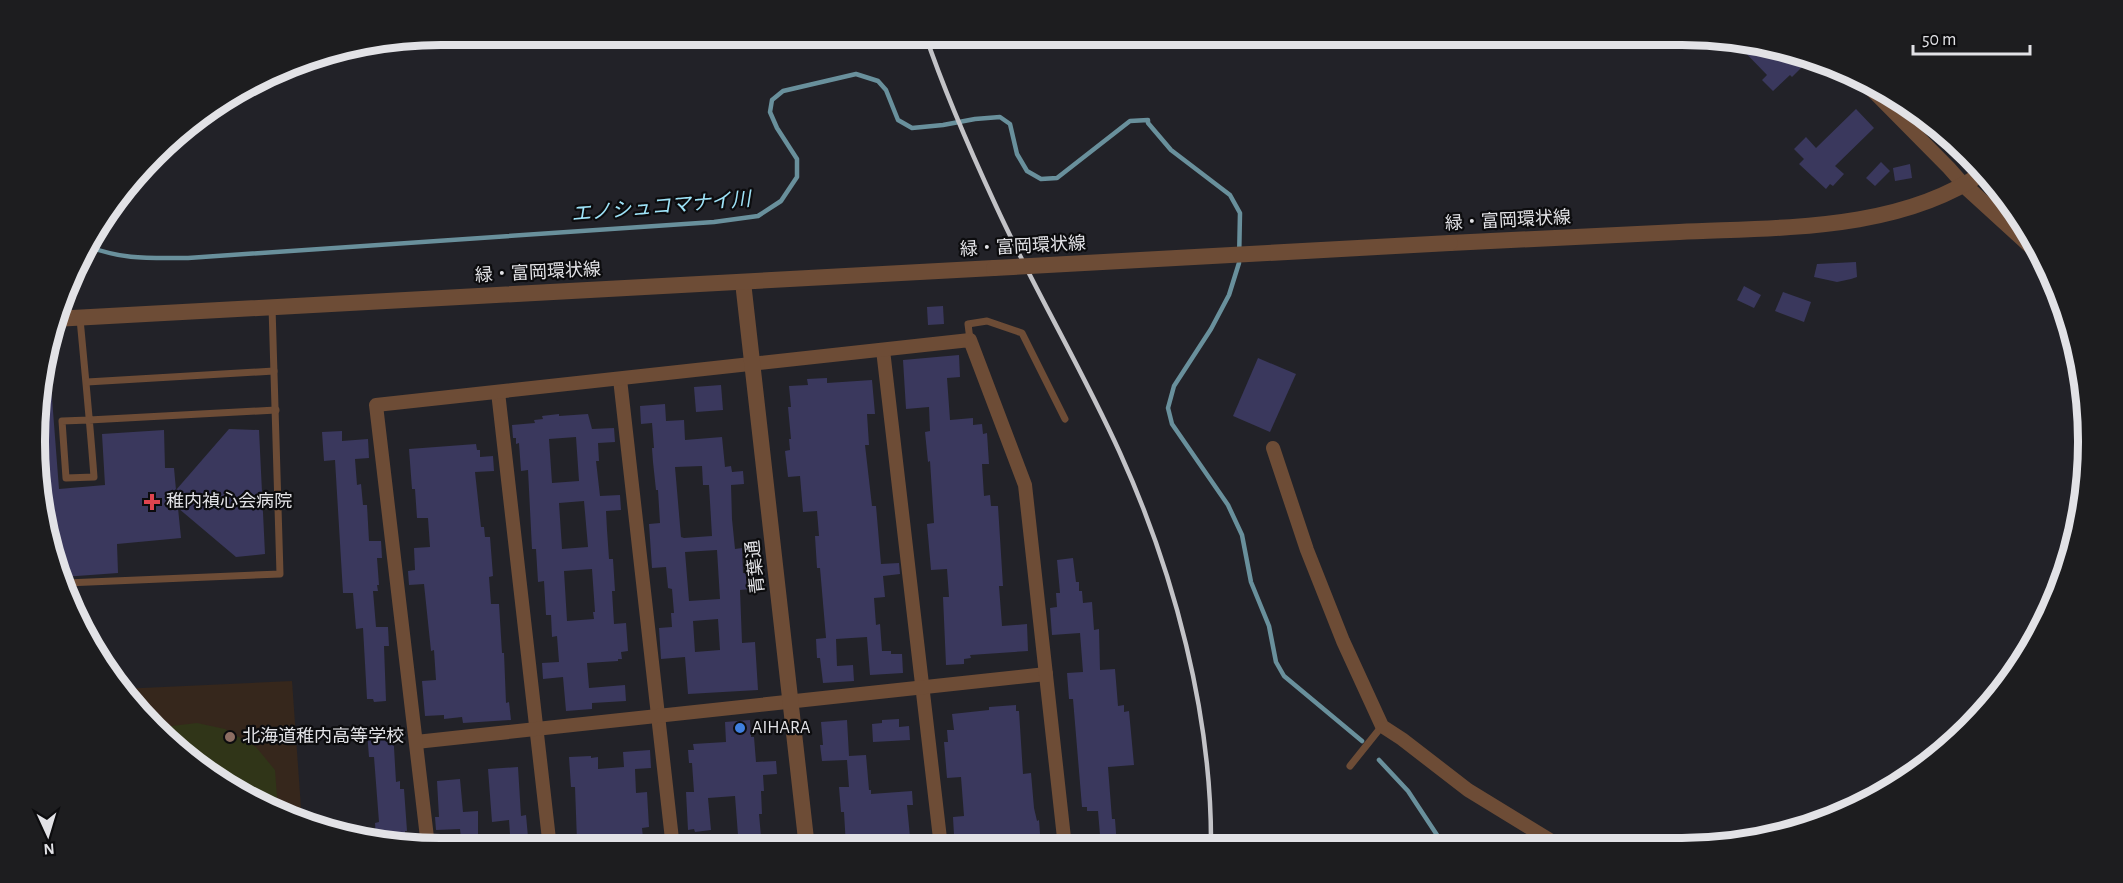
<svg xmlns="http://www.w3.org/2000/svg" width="2123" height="883" font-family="'Alegreya Sans','Noto Sans JP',sans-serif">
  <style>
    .education { fill: #36271c }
    .garden { fill: #303518 }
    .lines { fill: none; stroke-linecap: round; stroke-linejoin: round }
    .stream { stroke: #69909c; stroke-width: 4.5 }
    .building { fill: #3a385d; fill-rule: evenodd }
    .service { stroke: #6d4c36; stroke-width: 7 }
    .minor { stroke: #6d4c36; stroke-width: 14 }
    .tertiary { stroke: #6d4c36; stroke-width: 16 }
    .rail { stroke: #c3c3c7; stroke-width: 4.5 }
    .tertiary-bridge { stroke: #6d4c36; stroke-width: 16 }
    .health-dot { fill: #e0444e; stroke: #0c0c0e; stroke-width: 2 }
    .shop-dot { fill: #3f7fe0; stroke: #0c0c0e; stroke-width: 2 }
    .education-dot { fill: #8d6e63; stroke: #0c0c0e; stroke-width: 2 }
    .labels { text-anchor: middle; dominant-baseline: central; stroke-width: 4.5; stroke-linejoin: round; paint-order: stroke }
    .street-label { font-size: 18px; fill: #e2e2e6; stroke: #0c0c0e }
    .poi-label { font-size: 18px; fill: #e2e2e6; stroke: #0c0c0e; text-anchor: start }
    .water-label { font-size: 20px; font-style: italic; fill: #9ee3f8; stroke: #0c0c0e }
    .rim { fill: none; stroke: #e2e2e6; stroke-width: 8 }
  </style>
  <rect width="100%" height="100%" fill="#222228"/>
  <polygon class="education" points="292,681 302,822 193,764 136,710 120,689"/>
  <polygon class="garden" points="197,723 225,729 256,747 275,770 278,810 193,764 157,730 163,727"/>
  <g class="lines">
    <g class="stream">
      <path d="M86,246C125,260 147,258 188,258L714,222L758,216L781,201L797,177V159L777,128L770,112L772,100L783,91L856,74L878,81L886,90L898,120L912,128L943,125L975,119L1000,117L1010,124L1017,154L1027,171L1041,179L1057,178L1130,121L1148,120V123L1171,150L1230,195L1240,213L1239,263L1229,295L1211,329L1174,386L1168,408L1172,424L1228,505L1242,535L1251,582L1269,626L1276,662L1284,676L1362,741"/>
      <polyline points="1379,760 1408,791 1439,838 1450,844 1487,843 1491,846"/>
    </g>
  </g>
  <g class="building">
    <polygon points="1737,44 1812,56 1813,56 1792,77 1790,75 1773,91 1762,80 1767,75"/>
    <polygon points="1856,109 1874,128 1835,166 1844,174 1833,186 1830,184 1826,189 1799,164 1804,159 1794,149 1806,137 1816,148"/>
    <polygon points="1881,162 1890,171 1875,186 1866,178"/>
    <polygon points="1910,164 1912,178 1895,181 1893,168"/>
    <polygon points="1856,262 1857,277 1851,279 1837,282 1814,277 1817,264"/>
    <polygon points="1744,286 1761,295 1754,308 1737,300"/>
    <polygon points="1783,292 1811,302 1804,322 1775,311"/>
    <polygon points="943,306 944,324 928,325 927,307"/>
    <polygon points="959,355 960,377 947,378 950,420 973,418 973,425 982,424 983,434 987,433 989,464 982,464 984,496 990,495 991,506 998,506 1003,586 999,586 1002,626 1027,624 1028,651 970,655 971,658 964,659 964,664 946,665 943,597 949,597 947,569 931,570 927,524 934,523 930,461 928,462 925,432 930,431 929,407 906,409 903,360"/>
    <polygon points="1258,358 1296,374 1270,432 1233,416"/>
    <polygon points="827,378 827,383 872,380 875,414 867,414 869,445 865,445 872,506 876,506 881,564 899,563 900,574 883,576 885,597 874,598 876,625 880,624 882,651 891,651 891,654 902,654 903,673 870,675 867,637 836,639 837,666 853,665 854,681 823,683 820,658 817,658 816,639 826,638 820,568 817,568 815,536 819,536 817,511 803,512 800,476 788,477 785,451 790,450 789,439 791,439 788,407 791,407 789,386 808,385 807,379"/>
    <polygon points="39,385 51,385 59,489 105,485 102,434 164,430 165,468 174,468 176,490 229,429 259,430 265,554 236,557 178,508 181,538 117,544 118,573 63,577 42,521"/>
    <polygon points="721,385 723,410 696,412 694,387"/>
    <path d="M665,404L666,421L684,420L685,440L722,437L725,467L731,466L732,472L743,471L744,484L731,485L732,519L735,549L742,548L743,573H750L751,589L740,590L742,643L755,642L758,690L688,694L685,657L661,659L659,628L672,627L671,613H674L672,589L668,588L666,567L652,568L649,524L660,523L658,490H656L653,462L652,448H654L652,423L641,424L640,406ZM702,466L703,485H709L712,536L684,538L681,537L675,467ZM717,550L720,599L689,601L685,552ZM718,619L720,650L695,652L693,621Z"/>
    <path d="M559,414V416L588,414L592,429L614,428L615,442L598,443L599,461H596L600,496L620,495L621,510L606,511L607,530L609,559H613L615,591H612L614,624L626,623L628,651L621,652L622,659H618V661L587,663L589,688L625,685L626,701L592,703V709L566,711L563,677L543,679L542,663L559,662L557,636L552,637L551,615H546L544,581L538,582L536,549H532L528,470L521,471L519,443L516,444V438H513L512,425L535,423L534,420L543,419L542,416ZM576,437L579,481L552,483L549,439ZM584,501L588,547L562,549L559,503ZM592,569L595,612H593L594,619L567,621L564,571Z"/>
    <polygon points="342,431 342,441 368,439 369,458 355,459 357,485 361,484 363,505 367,505 369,541 381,541 382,558 377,558 379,585 377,585 378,591 373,591 376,627 388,627 389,646 384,646 386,701 374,702 373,699 367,699 363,628 356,629 353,593 343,593 335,460 324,461 322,432"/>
    <polygon points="476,444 477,450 480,450 480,457 493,456 494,471 475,472 481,527 484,527 485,537 490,537 493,576 489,577 491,604 499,604 502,653 504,653 506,703 509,702 511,720 463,723 462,717 444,719 444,715 425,716 422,681 436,680 434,650 431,651 424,584 409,585 408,571 415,570 414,548 430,547 428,518 417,518 415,489 412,489 409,449"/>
    <polygon points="1073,558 1076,582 1079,582 1079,591 1082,591 1083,603 1092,602 1094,630 1099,629 1100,670 1115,669 1118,706 1124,705 1124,712 1129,711 1134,765 1108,767 1112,819 1115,819 1117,847 1101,847 1098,811 1087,811 1087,807 1082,807 1073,699 1069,699 1067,673 1083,672 1080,633 1052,635 1050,608 1057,607 1056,593 1060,593 1057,560"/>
    <polygon points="1016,705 1016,711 1019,711 1023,774 1031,773 1034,808 1037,821 1039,820 1041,847 970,847 969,834 954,835 953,817 964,816 961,777 947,778 944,742 948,742 947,730 954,730 952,714 989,710 989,707"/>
    <polygon points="899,719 899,727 909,726 910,740 873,742 872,724 882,723 882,720"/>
    <polygon points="750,720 751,737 754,737 756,762 776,761 777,774 763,775 764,791 761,791 762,814 759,814 762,848 739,848 735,796 708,798 711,830 695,832 694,829 688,830 686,792 694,792 692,763 689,763 688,750 694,750 693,744 726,742 725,722"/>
    <polygon points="847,720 849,756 866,755 869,790 871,790 871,794 912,791 913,805 907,805 910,837 871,841 871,844 846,846 844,812 841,812 839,787 849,787 847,760 822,761 820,745 823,745 821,722"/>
    <polygon points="393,730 396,782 400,781 400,789 404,789 407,831 405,831 405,839 391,840 376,838 375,823 379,822 374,757 369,757 367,732"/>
    <polygon points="650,750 651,768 635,769 636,793 647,792 649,827 642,828 643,838 577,841 575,787 571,787 569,757 591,756 591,758 598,757 598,769 624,767 623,752"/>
    <polygon points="518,767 521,816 526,815 529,848 511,848 509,820 492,822 488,769"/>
    <polygon points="460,779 463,812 478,811 478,848 462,848 460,829 436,830 435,817 439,817 437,781"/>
  </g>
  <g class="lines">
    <g class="service">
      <path d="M80,319C85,372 90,424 94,477L66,478L62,421L89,420L276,410"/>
      <polyline points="970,340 968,324 987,321 1022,333 1065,419"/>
      <polyline points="87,382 274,371"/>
      <polyline points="66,583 280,574 272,307"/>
      <polyline points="1350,766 1382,726"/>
    </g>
    <g class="minor">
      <polyline points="1859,77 1949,168 1964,185"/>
      <polyline points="883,350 941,847"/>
      <polyline points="620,379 673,848"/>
      <polyline points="498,392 550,848"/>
      <polyline points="1273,448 1307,550 1343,641 1382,726 1402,739 1468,790 1558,845"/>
      <polyline points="416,742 1046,674"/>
      <polyline points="428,846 376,405 970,340 1025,485 1065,847"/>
    </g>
    <g class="tertiary">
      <polyline points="1964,185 2045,259"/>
      <path d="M1450,243C1527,239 1603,236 1679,232C1779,227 1898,232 1984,172"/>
      <polyline points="743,282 807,848"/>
      <polyline points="54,319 994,268"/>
    </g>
    <path class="rail" d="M925,34C945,93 970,150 996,206C1034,289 1082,369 1120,453C1174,572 1212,715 1211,846"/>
    <polyline class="tertiary-bridge" points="994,268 1450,243"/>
  </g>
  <path class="health-dot" d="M149 493h6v6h6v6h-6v6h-6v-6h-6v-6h6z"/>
  <circle class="shop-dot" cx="740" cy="728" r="6"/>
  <circle class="education-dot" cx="230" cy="737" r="6"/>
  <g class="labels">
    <g class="street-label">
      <text transform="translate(1508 221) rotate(-3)">緑・富岡環状線</text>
      <text transform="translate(1023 247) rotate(-3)">緑・富岡環状線</text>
      <text transform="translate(538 273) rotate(-3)">緑・富岡環状線</text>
      <text transform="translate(756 567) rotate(-96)">青葉通</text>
    </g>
    <g class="poi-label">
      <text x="166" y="502">稚内禎心会病院</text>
      <text x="752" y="728">AIHARA</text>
      <text x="242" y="737">北海道稚内高等学校</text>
    </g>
    <g class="water-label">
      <text transform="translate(661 207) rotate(-5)">エノシュコマナイ川</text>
    </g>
  </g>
  <path d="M0 0H2123V883H0ZM441 45H1682A396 396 0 0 1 2078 441V442A396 396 0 0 1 1682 838H441A396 396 0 0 1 45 442V441A396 396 0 0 1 441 45Z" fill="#1d1d1f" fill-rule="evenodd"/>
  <path class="rim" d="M441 45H1682A396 396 0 0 1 2078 441V442A396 396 0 0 1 1682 838H441A396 396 0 0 1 45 442V441A396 396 0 0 1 441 45Z"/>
  <g transform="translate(48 835) rotate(176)" stroke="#0c0c0e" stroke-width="4.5" paint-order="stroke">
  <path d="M0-4.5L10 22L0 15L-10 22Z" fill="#e2e2e6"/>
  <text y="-9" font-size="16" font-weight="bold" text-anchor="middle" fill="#e2e2e6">N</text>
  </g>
  <path d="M1913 45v9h117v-9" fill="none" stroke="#e2e2e6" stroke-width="3"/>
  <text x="1922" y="45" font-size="18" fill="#e2e2e6" stroke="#0c0c0e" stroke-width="4.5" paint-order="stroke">50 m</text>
</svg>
